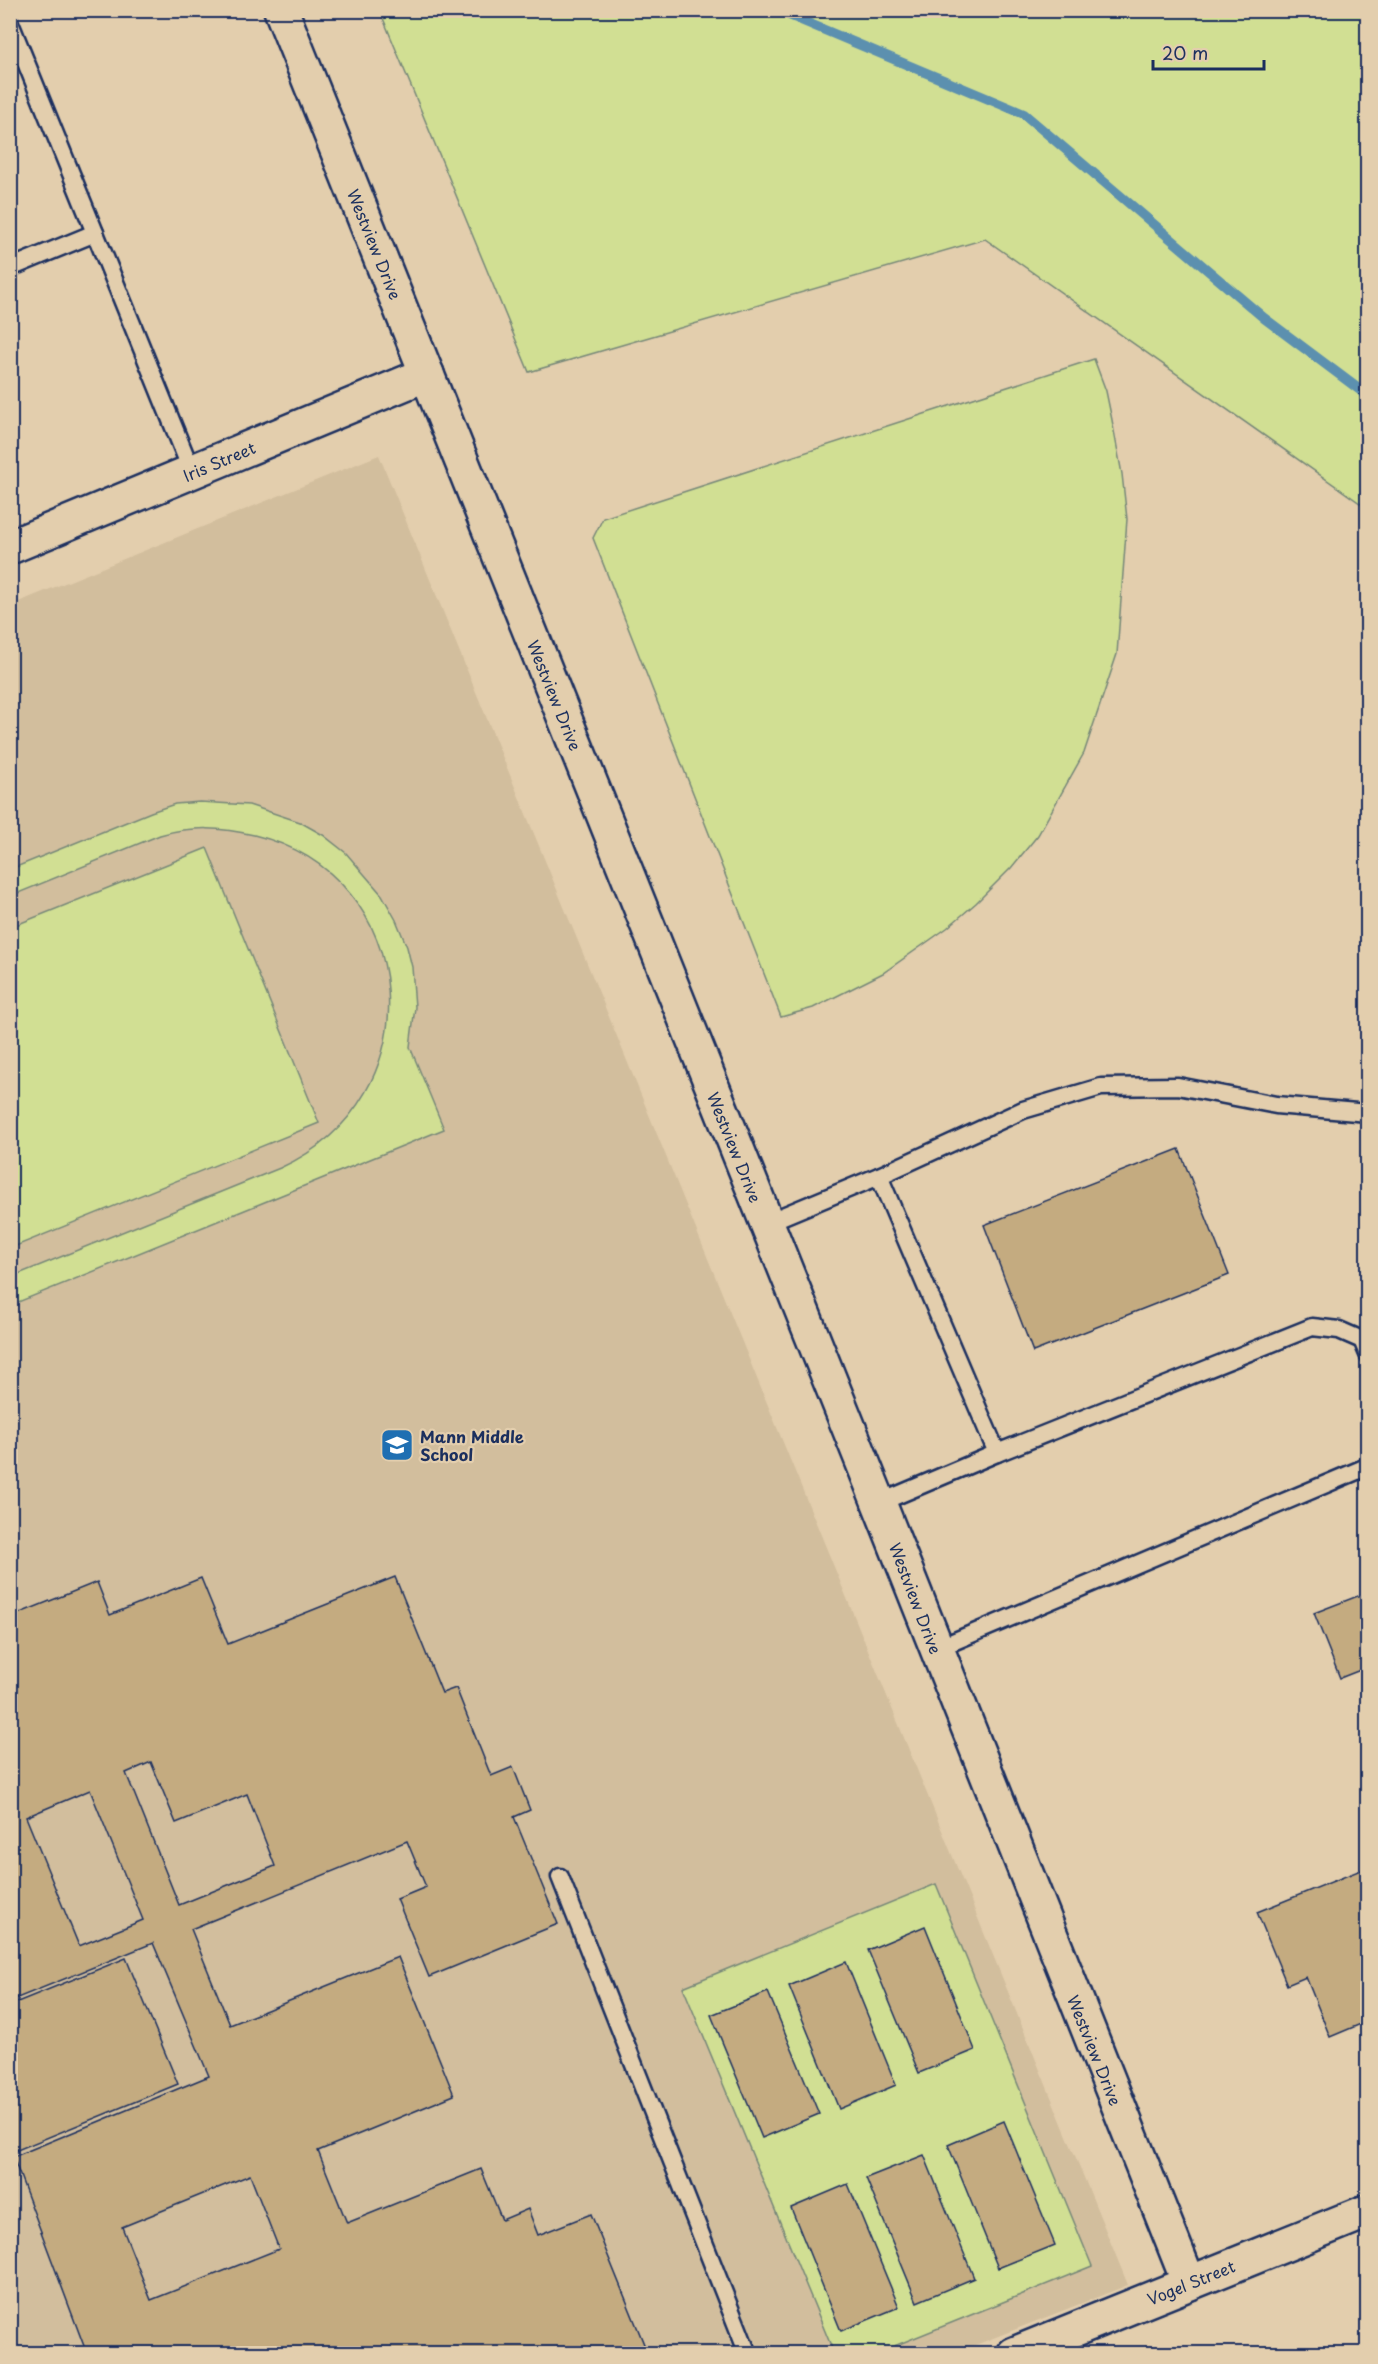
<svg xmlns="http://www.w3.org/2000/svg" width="1378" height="2364" font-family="'Playpen Sans',sans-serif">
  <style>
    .built { fill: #d2be9d }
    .green { fill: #d1df93; stroke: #768778; stroke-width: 1.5 }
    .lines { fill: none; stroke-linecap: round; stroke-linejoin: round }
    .stream { stroke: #5b90af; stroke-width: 10 }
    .building { fill: #c4ab80; stroke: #1b2f5e; stroke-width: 1.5; fill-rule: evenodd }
    .service-casing { stroke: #1b2f5e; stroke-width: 21 }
    .minor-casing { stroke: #1b2f5e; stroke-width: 38 }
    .tertiary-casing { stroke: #1b2f5e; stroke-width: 38 }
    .service { stroke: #e3cead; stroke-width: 16 }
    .minor { stroke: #e3cead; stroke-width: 33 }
    .tertiary { stroke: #e3cead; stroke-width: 33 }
    .labels { text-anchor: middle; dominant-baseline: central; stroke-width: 4.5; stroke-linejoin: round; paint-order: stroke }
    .street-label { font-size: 16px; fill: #1b2f5e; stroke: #e3cead }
    .poi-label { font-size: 16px; font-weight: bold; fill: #1b2f5e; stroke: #e3cead; text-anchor: start }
  </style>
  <rect width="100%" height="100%" fill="#e3cead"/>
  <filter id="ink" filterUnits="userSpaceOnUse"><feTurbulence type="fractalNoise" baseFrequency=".0167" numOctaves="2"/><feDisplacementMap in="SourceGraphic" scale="12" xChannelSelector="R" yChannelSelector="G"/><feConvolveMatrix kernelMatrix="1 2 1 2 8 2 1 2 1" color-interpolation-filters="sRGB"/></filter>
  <g filter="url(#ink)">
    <polygon class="built" points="379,455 1128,2285 955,2353 11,2354 11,605"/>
    <g class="green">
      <polygon points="380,11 1367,11 1367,508 985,239 529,372"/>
      <polygon points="1094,359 1106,391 1112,420 1122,474 1127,519 1117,654 1084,753 1038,835 1011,868 976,903 947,928 883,973 813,1008 781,1017 593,538 603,518"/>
      <path d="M200,802L249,805L300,822L323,835L346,853L382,895L396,920L407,947L412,967L415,1007L410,1047L444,1129L11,1305V1277L280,1168C436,1099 421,875 254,835C221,827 192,826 160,835L11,896V869L151,812L175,804Z"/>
      <polygon points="207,848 319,1123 11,1248 11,927"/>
      <polygon points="936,1884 1092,2266 877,2353 834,2353 683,1987"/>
    </g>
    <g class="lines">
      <polyline class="stream" points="777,10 1024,114 1264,318 1368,396"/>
    </g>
    <g class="building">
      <polygon points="1179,1149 1229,1275 1033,1352 984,1225"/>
      <path d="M395,1577L442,1693L456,1688L491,1776L513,1767L530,1810L514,1817L558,1924L429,1977L397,1899L426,1887L407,1841L191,1929L230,2025L398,1957L454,2095L318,2151L347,2223L481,2169L502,2220L528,2209L538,2235L591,2214L648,2354H87L13,2157L209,2076L153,1943L10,2001V1617L97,1582L110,1615L201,1578L228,1644ZM151,1762L176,1823L247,1794L275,1866L179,1905L126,1773ZM90,1790L143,1920L79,1946L26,1817ZM250,2175L279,2249L151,2300L122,2227Z"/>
      <polygon points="1368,1592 1368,1667 1340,1678 1314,1613"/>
      <polygon points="1368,1867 1368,1947 1364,1948 1368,1957 1368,2021 1330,2037 1306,1977 1287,1985 1257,1912"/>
      <polygon points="925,1926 975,2050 919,2073 868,1950"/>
      <polygon points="126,1958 178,2084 10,2153 10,2005"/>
      <polygon points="846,1962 896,2085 839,2109 789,1986"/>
      <polygon points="768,1992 819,2114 762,2138 711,2015"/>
      <polygon points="1004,2121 1055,2245 998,2268 948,2145"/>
      <polygon points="924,2155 974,2278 917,2302 866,2178"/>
      <polygon points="848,2184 899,2307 841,2331 791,2208"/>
    </g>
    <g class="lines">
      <g class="service-casing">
        <g id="service">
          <polyline points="10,23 192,472"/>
          <polyline points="10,268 95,233"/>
          <polyline points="879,1176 1023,1110 1101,1087 1178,1086 1276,1105 1368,1113"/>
          <polyline points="766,1223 879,1176 997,1453 1312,1327 1339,1330 1362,1340 1368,1354"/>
          <polyline points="879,1503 997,1453"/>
          <polyline points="936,1649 1364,1468 1368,1464"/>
          <polyline points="560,1877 748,2354"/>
        </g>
      </g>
      <g class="minor-casing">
        <g id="minor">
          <polyline points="281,10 879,1503 1189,2283"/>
          <polyline points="10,547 427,374"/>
        </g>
      </g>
      <g class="tertiary-casing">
        <polyline id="tertiary" points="1014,2354 1368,2211"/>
      </g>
      <use href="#service" class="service"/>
      <use href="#minor" class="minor"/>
      <use href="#tertiary" class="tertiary"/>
    </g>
  </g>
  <defs>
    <g id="school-square" transform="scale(1.725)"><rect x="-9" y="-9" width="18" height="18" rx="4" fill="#1f6fb2" stroke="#e3cead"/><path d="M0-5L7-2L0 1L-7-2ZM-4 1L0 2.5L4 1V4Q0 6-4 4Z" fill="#fff"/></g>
  </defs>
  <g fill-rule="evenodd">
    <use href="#school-square" x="397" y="1445"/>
  </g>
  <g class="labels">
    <g class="street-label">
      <text transform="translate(375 244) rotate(68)">Westview Drive</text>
      <text transform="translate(219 461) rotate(-23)">Iris Street</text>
      <text transform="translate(555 695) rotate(68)">Westview Drive</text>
      <text transform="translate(735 1147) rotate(68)">Westview Drive</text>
      <text transform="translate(916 1598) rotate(69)">Westview Drive</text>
      <text transform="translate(1095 2050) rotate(68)">Westview Drive</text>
      <text transform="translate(1191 2282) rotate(-22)">Vogel Street</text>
    </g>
    <g class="poi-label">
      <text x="420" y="1436">Mann Middle<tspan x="420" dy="18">School</tspan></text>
    </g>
  </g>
  <rect width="1378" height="2364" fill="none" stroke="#e3cead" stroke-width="36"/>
  <rect x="18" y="18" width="1342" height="2328" fill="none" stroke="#1b2f5e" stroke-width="2" filter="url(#ink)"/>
  <path d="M1153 60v9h111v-9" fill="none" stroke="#1b2f5e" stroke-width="3"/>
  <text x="1162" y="60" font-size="18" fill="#1b2f5e" stroke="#e3cead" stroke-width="4.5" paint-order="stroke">20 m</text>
</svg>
